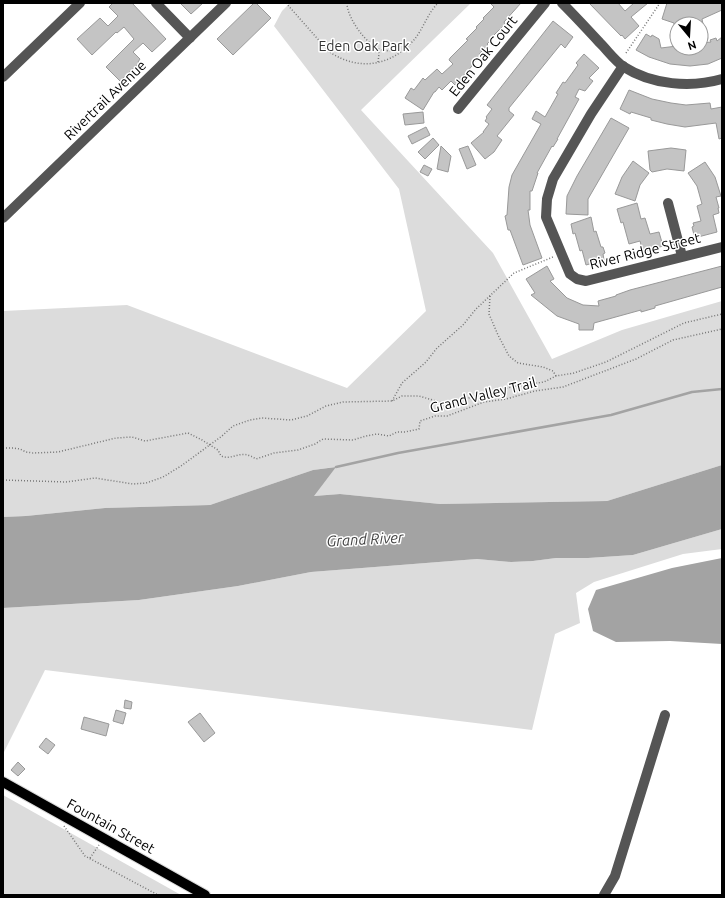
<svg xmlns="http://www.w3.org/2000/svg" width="725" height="898" font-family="Ubuntu,sans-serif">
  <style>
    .green { fill: #dcdcdc }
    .water { fill: #a3a3a3 }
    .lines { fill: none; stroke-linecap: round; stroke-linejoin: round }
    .stream { stroke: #a3a3a3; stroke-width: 2.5 }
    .building { fill: #c4c4c4; stroke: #999 }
    .major-casing { stroke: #dbdbdb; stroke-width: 12 }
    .path { stroke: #777; stroke-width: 1.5; stroke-dasharray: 1 2; stroke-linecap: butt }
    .minor { stroke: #555; stroke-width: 10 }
    .major { stroke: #000; stroke-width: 10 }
    .labels { text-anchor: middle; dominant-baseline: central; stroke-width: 3; stroke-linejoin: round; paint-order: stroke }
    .park-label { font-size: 14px; fill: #333; stroke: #fff }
    .street-label { font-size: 14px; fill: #000; stroke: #fff }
    .water-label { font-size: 15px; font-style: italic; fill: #444; stroke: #fff }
  </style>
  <rect width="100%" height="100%" fill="#fff"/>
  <g class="green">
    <polygon points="290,3 471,3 361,110 493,253 552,359 622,330 722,301 722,465 607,501 440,504 340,494 313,496 335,467 313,470 210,505 105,508 26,516 3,517 3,311 127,305 347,388 426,311 399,189 274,26 282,11"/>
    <polygon points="722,529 722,549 683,554 594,582 576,593 580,623 555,634 532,730 45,670 3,754 3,608 139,600 238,586 311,572 477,559 511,562 533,561 556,558 588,558 633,555"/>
    <polygon points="3,795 181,895 3,895"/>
  </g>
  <g class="water">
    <polygon points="722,465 722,529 633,555 588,558 556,558 533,561 511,562 477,559 311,572 238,586 139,600 3,608 3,517 26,516 105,508 210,505 313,470 336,467 314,496 340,494 440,504 607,501"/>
    <polygon points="722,558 722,644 670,641 616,642 593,631 588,609 596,590 672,568"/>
  </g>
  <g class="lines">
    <polyline class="stream" points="336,467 398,453 611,415 692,392 722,389"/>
  </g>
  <g class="building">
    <polygon points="113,3 132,3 166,39 152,52 143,43 133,52 140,59 138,62 139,63 120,81 106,67 134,39 124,27 117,33 116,32 92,55 77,39 100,18 108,26 118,16 109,7"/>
    <polygon points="180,3 203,3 191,14"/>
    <polygon points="254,3 256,3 271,18 233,55 217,39"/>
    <polygon points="490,3 521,3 504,22 505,24 493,36 494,37 487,44 488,45 479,54 481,56 471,65 472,66 463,76 464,77 455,85 451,81 442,90 439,87 435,92 434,92 423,110 405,98 411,88 414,90 423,78 425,80 437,69 442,74 453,64 449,60 450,58 468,40 466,39 477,28 476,27 484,19 483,18 494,7"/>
    <polygon points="589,3 618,3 625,11 634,3 648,3 631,17 639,26 625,39 622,35 621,36"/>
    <polygon points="667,3 722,3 722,10 702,19 703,24 674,24 674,23 662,19"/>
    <polygon points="553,21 573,37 565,48 561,44 509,108 509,111 514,115 497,136 502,140 494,152 485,159 471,143 484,132 483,132 489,124 485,121 487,118 486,117 492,109 487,105"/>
    <polygon points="646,34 651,37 652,35 659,39 661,48 677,46 677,48 701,48 701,43 711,42 710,40 716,38 717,41 722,37 722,58 708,64 690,66 670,64 649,57 636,50"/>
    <polygon points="584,54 599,68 589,78 593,81 585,91 579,89 575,97 579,99 557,139 558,139 553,147 552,146 537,173 538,173 532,191 530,191 530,210 528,210 530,225 542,258 523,265 510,230 508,230 505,216 507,215 509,187 512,175 541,124 532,119 536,111 545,117 558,94 556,93 563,82 565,83 578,65 576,63"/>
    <polygon points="629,90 652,99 671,103 686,105 710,103 711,109 722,107 722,138 719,139 716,123 685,127 667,124 651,120 651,118 631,112 630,114 620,109"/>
    <polygon points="423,112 424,123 405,125 403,114"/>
    <polygon points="611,118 629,128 588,199 588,215 566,214 567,196 577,176"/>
    <polygon points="426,127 430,135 412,144 408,136"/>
    <polygon points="433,138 439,145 425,159 418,152"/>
    <polygon points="441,146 451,156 448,172 437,169"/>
    <polygon points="468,146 476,165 467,169 459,149"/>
    <polygon points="671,148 686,150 684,171 667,169 652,172 650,170 648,151"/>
    <polygon points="633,161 649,173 640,185 635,201 615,194 622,177"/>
    <polygon points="705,162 715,177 721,196 716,197 719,208 718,208 719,213 713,215 717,232 698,237 697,234 694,235 692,227 694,226 693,223 701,221 697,206 702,204 697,186 688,173"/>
    <polygon points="424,165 432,169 428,176 420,172"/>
    <polygon points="637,203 641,219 645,218 650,234 659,232 663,246 643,252 640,241 629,244 623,222 621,223 617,209"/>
    <polygon points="591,217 594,232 596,231 601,247 603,247 605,253 603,254 604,260 586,265 582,250 580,251 575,233 573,234 571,224"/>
    <polygon points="547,266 554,279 550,281 567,298 583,305 599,306 598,301 616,296 616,295 630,290 722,266 722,287 655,306 655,308 641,312 641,310 594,323 593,330 579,330 579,324 557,316 531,295 535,293 526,279"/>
    <polygon points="125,700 132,702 131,709 124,708"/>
    <polygon points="116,710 126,713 123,724 113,721"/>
    <polygon points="200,713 215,733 204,742 188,722"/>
    <polygon points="84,717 109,724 106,736 81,729"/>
    <polygon points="46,738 55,745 48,754 39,747"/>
    <polygon points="18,762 25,769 18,776 11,770"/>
  </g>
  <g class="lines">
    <g class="major-casing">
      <polyline id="major" points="3,782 205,895"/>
    </g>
    <g class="path">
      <path d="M286,3C296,14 306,26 316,37C321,42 325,49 331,53C360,71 390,66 413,41C423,30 427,14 438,3"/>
      <path d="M347,3C347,18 367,46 382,50C388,51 395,51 401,51"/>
      <polyline points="626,53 660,3"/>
      <polyline points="378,62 379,54 378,48"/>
      <polyline points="490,296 489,314 498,335 509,356 518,363 543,367 553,371 556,376"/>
      <polyline points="392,401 402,383 426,362 437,348 463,325 476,309 514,273 553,257"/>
      <path d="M3,448H13L20,449L26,452L33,453L58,452L116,438L132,437L145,441L188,433L202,440L218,450L221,456C234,461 240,448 256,459L274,453L298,450L315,444L323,439L353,440L366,436L377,434L389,436L397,432H405L419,429L420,421L435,416H447L484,402L506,399L535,391L563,387L636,359L673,340L722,329"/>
      <polyline points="3,480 66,482 95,478 133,484 146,483 163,477 181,466 222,436 233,426 250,420 262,418 291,420 307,416 326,406 343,402 392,401 402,396 419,396 446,404 511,387 544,382 556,376 574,373 606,362 684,323 722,314"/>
      <polyline points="64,826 85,856 158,895"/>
      <polyline points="90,858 99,845"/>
    </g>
    <g class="minor">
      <polyline points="156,3 190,38"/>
      <path d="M562,3C575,16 588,30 600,43C608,51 615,61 624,67C652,85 691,88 722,79"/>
      <polyline points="623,66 591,114 553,179 547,199 546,217 570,274 577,279 586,281 722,247"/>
      <polyline points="3,77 80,3"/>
      <polyline points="458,109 545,3"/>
      <polyline points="668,203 682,256"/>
      <polyline points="3,218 226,3"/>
      <polyline points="604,895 615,876 665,715"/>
    </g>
    <use href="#major" class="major"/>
  </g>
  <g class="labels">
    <g class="park-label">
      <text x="364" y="46">Eden Oak Park</text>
    </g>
    <g class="street-label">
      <text transform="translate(483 56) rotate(-51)">Eden Oak Court</text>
      <text transform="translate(105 100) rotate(-44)">Rivertrail Avenue</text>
      <text transform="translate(645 251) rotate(-14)">River Ridge Street</text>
      <text transform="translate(483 395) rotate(-14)">Grand Valley Trail</text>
      <text transform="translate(111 826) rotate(29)">Fountain Street</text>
    </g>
    <g class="water-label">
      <text transform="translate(365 539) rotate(-3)">Grand River</text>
    </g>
  </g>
  <rect width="725" height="898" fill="none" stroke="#000000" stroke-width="8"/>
  <g transform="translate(689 36) rotate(162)"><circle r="19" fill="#ffffff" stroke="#999999"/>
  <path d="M0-3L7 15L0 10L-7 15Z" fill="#000000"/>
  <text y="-6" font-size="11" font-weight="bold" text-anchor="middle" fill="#000000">N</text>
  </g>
</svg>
